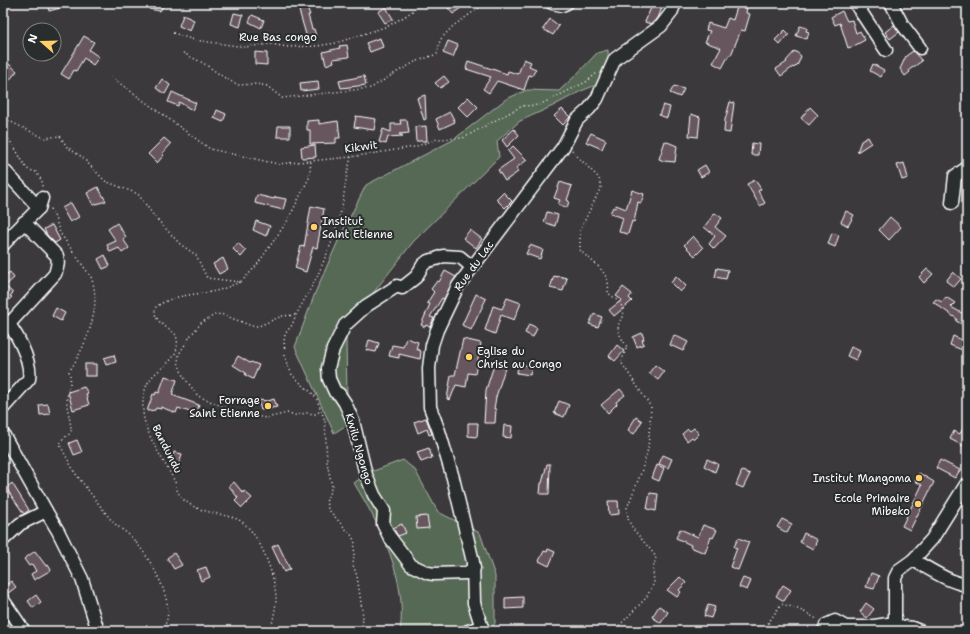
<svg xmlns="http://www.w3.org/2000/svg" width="970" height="634" font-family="'Shantell Sans',sans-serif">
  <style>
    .green { fill: #566954; stroke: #aab4aa }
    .building { fill: #67565f; stroke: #fff }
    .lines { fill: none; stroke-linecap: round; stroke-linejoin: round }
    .minor-casing { stroke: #fff; stroke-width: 15 }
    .path { stroke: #fff; stroke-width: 1.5; stroke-dasharray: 1 3; stroke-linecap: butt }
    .minor { stroke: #2a2d2e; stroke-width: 12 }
    .poi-dot { fill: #ffd166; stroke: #2a2d2e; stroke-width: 1.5 }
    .labels { text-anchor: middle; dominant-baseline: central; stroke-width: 4; stroke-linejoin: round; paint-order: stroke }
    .street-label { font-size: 11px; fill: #fff; stroke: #2a2d2e }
    .poi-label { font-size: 11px; fill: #fff; stroke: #2a2d2e; text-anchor: end }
  </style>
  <rect width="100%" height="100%" fill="#3c393d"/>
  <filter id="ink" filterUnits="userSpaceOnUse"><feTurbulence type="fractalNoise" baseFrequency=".025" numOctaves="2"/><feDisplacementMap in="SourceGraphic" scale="8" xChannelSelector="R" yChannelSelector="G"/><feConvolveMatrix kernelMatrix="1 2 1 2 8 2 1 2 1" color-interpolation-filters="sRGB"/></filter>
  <g filter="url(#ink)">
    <g class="green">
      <polygon points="608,50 609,80 581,91 553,106 520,121 497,141 499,157 413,242 363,306 350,317 346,341 347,395 353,421 334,433 295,347 315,293 339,239 366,185 453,140 506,99 527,90 559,91 576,75 597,53"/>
      <path d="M403,460L415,470L438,512L480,533L495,576V623L490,631H400C408,579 380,526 354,483L368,473Z"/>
    </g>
    <g class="building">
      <polygon points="47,3 70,3 71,5 49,11"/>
      <polygon points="150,3 165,3 160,11 149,9"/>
      <polygon points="454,3 467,3 453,14 448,8"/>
      <polygon points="653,3 664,3 658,18 651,24 645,22"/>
      <polygon points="306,4 310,15 308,15 312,29 314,29 316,36 307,38 298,7"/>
      <polygon points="738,4 747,7 746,13 750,14 745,31 741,30 731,55 729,55 722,68 713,63 721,48 705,42 710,31 706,30 708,23 724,28 728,18 733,20"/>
      <polygon points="386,7 393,19 385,23 378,12"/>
      <polygon points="842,11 847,21 852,20 856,33 860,31 865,40 850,48 850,47 848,48 840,23 835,25 831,17"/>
      <polygon points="234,13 243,15 240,27 231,24"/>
      <polygon points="183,15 194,20 190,31 179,26"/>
      <polygon points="252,15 264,20 261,28 249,22"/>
      <polygon points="550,19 559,26 553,35 543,29"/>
      <polygon points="894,25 899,32 890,39 885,32"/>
      <polygon points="800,26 807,28 806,31 809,32 807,39 796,36"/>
      <polygon points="785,30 789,34 780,45 775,40"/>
      <polygon points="84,36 94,42 89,50 99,57 93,65 84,58 76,71 74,70 69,79 61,74"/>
      <polygon points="380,38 383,47 370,52 366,43"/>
      <polygon points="448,41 458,45 453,57 443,53"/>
      <polygon points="347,45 349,57 333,59 334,62 326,65 323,52 340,48 339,46"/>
      <polygon points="795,51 801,56 798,64 794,68 793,67 781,76 776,69 787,62 786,61"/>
      <polygon points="913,51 922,61 909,70 910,72 905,76 900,69 906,56"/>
      <polygon points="255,52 267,53 267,65 255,64"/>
      <polygon points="3,59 17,71 3,88"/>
      <polygon points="524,59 531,62 529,66 536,69 532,76 529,75 524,90 497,81 489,93 483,89 491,77 466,69 468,61 507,74 508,71 518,74"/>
      <polygon points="873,64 884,70 881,77 870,71"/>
      <polygon points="364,76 366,85 341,88 339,81"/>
      <polygon points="444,76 449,82 440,88 435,83"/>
      <polygon points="162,79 170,85 165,94 156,88"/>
      <polygon points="318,81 319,89 301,91 300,83"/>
      <polygon points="674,86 684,89 680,97 670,93"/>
      <polygon points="172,92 196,103 192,110 179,102 178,106 168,102"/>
      <polygon points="425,95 426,119 424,120 417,98"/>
      <polygon points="468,97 478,107 468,117 458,107"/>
      <polygon points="730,102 734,103 730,133 724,132 725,120"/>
      <polygon points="663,105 670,107 667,118 659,115"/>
      <polygon points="810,107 818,115 809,125 801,118"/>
      <polygon points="562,109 570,117 563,125 554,116"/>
      <polygon points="217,110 226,114 223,122 214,118"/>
      <polygon points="450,112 455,122 440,129 436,119"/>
      <polygon points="691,114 700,117 698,137 689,136"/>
      <polygon points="356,116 376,119 374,130 354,127"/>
      <polygon points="319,120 319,124 338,121 340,138 336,138 336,143 310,144 310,130 307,130 307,121"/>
      <polygon points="400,120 407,120 409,133 399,134 403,136 388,137 386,144 379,142 383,129 391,132 391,124 401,124"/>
      <polygon points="278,126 290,126 290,137 277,137"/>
      <polygon points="426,126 427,141 416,141 415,127"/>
      <polygon points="514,129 519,135 507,147 502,140"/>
      <polygon points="591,133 606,140 602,149 586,142"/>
      <polygon points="868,137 871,143 857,152 861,141"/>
      <polygon points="164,138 171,144 162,154 164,155 157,163 148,154"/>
      <polygon points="665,141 677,146 675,162 664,161 659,159"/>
      <polygon points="752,143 759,144 758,155 751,155"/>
      <polygon points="315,145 316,157 302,158 301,147"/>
      <polygon points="513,146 527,160 516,168 518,172 505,181 498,170 514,159 508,151"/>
      <polygon points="904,163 908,178 902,180 897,165"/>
      <polygon points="705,165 709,172 701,177 697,170"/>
      <polygon points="755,180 761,189 758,191 765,203 760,206 747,184"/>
      <polygon points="560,182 572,186 567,200 569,201 567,208 558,204 560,200 554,198"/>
      <polygon points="98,187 106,201 93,205 87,193"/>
      <polygon points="632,190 644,194 641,203 638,202 634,222 632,221 628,234 619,232 623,218 610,213 613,207 615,208 616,205 626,209"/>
      <polygon points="503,192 512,201 505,208 496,199"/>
      <polygon points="257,195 274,199 275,197 286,199 283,210 255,203"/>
      <polygon points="71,203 79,217 70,222 62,208"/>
      <polygon points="311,206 324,209 317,248 313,247 306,272 295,268 301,246 304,247"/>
      <polygon points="846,211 854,215 848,226 841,222"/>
      <polygon points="547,212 558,215 555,226 544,222"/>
      <polygon points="715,213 722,218 715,227 726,236 714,249 709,244 715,236 704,227"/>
      <polygon points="890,217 901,227 889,240 879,230"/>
      <polygon points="256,221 270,226 266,236 253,230"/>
      <polygon points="117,223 126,237 123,239 129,248 122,253 119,248 110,252 107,245 116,241 108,229"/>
      <polygon points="52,225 60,240 55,243 47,235 44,229"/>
      <polygon points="470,230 482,239 476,248 463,238"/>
      <polygon points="832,233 839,235 835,247 828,244"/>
      <polygon points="693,236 703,248 695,256 684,245"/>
      <polygon points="238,243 246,251 241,257 233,249"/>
      <polygon points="530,245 543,250 540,259 526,254"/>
      <polygon points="105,255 110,266 103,269 98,259"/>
      <polygon points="223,258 228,269 219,274 213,264"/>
      <polygon points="717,268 728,270 726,279 715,277"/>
      <polygon points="927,269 933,274 924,283 919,277"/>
      <polygon points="445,271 456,277 444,299 442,298 430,317 434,318 430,327 426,325 425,327 421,325 430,304 427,303 434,292 431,289 437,281 439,282"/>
      <polygon points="10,272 14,278 5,286 13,293 10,296 12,297 3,306 3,277"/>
      <polygon points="953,272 961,279 954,287 946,281"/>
      <polygon points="554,276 558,277 558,276 567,278 563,291 550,288"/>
      <polygon points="676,276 686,286 680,292 671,283"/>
      <polygon points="623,287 632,294 629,298 632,301 614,316 609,310 622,300 616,296"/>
      <polygon points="476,294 486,299 471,330 462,325"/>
      <polygon points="946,297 955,303 951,307 967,316 967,327 956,321 957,319 933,302 936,299 942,302"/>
      <polygon points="507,298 521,303 514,320 501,315 495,334 485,330 493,306 502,309"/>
      <polygon points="56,308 65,313 61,321 52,316"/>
      <polygon points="594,314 602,317 598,327 589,324"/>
      <polygon points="529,324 537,328 533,337 525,333"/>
      <polygon points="642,333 644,339 642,340 644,344 637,347 633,337"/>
      <polygon points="674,335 688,342 683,351 670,345"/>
      <polygon points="953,336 967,342 967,352 950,345"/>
      <polygon points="406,338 418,342 416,349 421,351 420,359 399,354 399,358 389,356 392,345 403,347"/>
      <polygon points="463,339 481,343 475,374 468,373 466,387 456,385 450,400 447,399 451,375 455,375"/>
      <polygon points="369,340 379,343 376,352 366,350"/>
      <polygon points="617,345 624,351 615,361 609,356"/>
      <polygon points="851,347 860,351 856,360 847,356"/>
      <polygon points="114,355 116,362 106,365 104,358"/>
      <polygon points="238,356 250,363 251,362 259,365 253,379 245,375 246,373 233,365"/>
      <polygon points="495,362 506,365 496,397 494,409 496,409 495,423 484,423 486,390"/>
      <rect x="85" y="364" width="11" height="12"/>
      <polygon points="518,364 532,366 530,375 517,373"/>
      <polygon points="655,365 664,372 658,380 649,373"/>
      <polygon points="165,376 177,380 172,395 199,405 196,414 178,408 176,413 161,407 161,409 156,408 155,410 147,411 153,394 155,395 156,392 159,393"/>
      <polygon points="84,387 88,393 86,394 89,405 73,410 68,392"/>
      <polygon points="620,389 625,395 616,402 617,404 608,413 601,405"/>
      <polygon points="274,399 277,407 261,410 258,400 268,401"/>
      <polygon points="559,401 569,405 564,417 554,413"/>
      <polygon points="48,404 50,414 40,415 39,405"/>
      <polygon points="636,417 642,421 634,434 628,430"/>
      <polygon points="426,418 432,434 429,435 427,429 418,433 414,422"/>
      <polygon points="967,421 967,448 950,439 954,431 960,434"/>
      <polygon points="468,423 478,423 477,437 468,436"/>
      <polygon points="504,425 512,426 511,438 503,437"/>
      <polygon points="694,428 699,434 694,439 692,437 687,441 682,434 688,429 690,431"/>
      <polygon points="77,440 82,452 74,455 69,443"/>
      <polygon points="429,448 432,458 421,462 417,452"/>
      <polygon points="174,452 182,454 179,465 171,463"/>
      <polygon points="663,455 672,459 668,468 659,464"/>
      <polygon points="707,459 718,464 715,472 704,466"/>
      <polygon points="940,460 960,470 955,478 936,468"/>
      <polygon points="547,464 550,464 549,494 540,494 541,483 542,483"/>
      <polygon points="657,465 664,468 659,481 652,478"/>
      <polygon points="742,471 750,474 743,488 736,485"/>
      <polygon points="919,473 934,482 910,530 902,526 922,485 915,481"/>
      <polygon points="234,482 243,493 244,491 252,498 242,508 235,501 238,498 229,486"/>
      <polygon points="12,483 29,510 24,514 6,488"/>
      <polygon points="650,493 658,494 656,511 647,509"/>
      <polygon points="608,501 618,501 619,514 609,515"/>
      <polygon points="427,516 429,528 417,529 416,517"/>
      <polygon points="782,519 792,524 787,533 777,527"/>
      <polygon points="402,524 406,533 398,536 393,528"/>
      <polygon points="703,525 717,530 713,538 711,537 705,553 690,547 691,545 676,538 680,529 698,537"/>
      <polygon points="804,533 817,540 813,549 800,542"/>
      <polygon points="738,538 749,542 738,570 730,567 737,548 734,547"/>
      <polygon points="278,544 290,569 284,572 272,547"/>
      <polygon points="548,549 555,552 549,566 539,561 544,551 547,552"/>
      <polygon points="35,551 46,566 48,565 51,570 34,580 31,574 36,571 32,564 29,566 24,559"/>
      <polygon points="174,553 182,565 174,569 167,558"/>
      <polygon points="206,567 210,577 201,581 197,570"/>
      <polygon points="871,573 879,576 874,589 866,587"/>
      <polygon points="680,577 686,583 679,590 681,592 677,597 667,590"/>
      <polygon points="743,578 751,581 747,590 739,587"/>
      <polygon points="11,581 16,587 7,594 3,593 3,587"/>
      <polygon points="783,585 791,590 784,601 776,596"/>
      <polygon points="36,595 41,602 33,608 28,601"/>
      <polygon points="523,597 523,608 505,609 505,598"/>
      <polygon points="866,603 874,609 867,618 860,612"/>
      <polygon points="708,605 715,607 711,618 704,616"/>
      <polygon points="659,606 668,612 661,623 652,617"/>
      <polygon points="3,613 13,627 7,631 3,631"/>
    </g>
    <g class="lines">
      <g class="minor-casing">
        <g id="minor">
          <polyline points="552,3 562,5 567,3"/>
          <polyline points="855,3 886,50"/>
          <polyline points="891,3 902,24 920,48"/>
          <polyline points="3,169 39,208"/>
          <polyline points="952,203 955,176 967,168"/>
          <polyline points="3,245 12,235 39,208 42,198"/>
          <polyline points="472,267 460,257 443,256 436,259 428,261 423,265 416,277 402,288 397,286 366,306 345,325 333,349 328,368 329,379 335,392 339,394 345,403 353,421 366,475 374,495 384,511 383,524 389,536 411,565 428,573 434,574 467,573 474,568"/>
          <path d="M9,324L55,274C57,268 59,263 57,256L24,222"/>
          <path d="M3,408L29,379C32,362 16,329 3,319"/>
          <polyline points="3,434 46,511"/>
          <polyline points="3,540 20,524 46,511 58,531 82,579 98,631"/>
          <path d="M913,560C930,569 948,582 967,585"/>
          <polyline points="3,600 24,631"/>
          <polyline points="892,630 896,626 912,628 920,631"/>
          <polyline points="468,631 482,627"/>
          <polyline points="483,631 474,603 473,562 453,478 439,431 430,407 429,368 432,345 437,330 458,286 563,147 577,120 589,109 597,99 615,59 661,26 671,13 675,3"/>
          <polyline points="824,631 826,625 835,621 846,627 867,627 895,623"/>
          <polyline points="897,631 895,623 895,578 899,570 913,560 932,539 967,483"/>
        </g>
      </g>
      <g class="path">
        <polyline points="231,3 278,7 290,3"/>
        <polyline points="967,5 964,13 967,24"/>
        <polyline points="173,33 194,40 245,47 270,44 288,47 317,46 336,43 388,26 407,15 423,3"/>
        <polyline points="183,53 203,63 225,78 238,85 257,84 267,86 282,98 371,88 397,72 415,62 437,54 440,40 453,26 486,3"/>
        <polyline points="111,77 210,149 278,164 351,157 414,147 437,139 463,138 522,106 539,105 586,82 597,73"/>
        <polyline points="3,115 7,120 44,138 60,136 67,147 82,157 105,181 138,194 154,216 180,244 196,255 207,278 240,282 245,278 257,265 288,220 309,178 311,162"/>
        <polyline points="3,133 13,145 27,169 36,172 42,181 42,188"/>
        <path d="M572,150L577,156L599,178L601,187L580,230V250C589,260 606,269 608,283C609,286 608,290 608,293C616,299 626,306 623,317C613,327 621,337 627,347L621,362L651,407L648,449L641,473L627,508L628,519L633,529L650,549L656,557L653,569L654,583L646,598L614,631"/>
        <polyline points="351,157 347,174 342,207 333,239 317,277 296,315 292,325 285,334 284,341 285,356 292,375 316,397 325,421 327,463 332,486 326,502 328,509 352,536 355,543 353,565 357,576 363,616 362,631"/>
        <path d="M50,209L54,215L60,233L91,277C103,308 85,347 69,372C73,382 67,389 67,400C66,407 72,426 71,431C69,437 62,436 60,445L75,473L111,520C117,527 126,531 132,538C149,555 183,611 160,631"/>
        <path d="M240,282C232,285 224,289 216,291C196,295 173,294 156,307C151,321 168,327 176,335C177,339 178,344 177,347C175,361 161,367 152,377C142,388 141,409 145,423C150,441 165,463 174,480C177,485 176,490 179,494C181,498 185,501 188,503C202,513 221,513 237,519C259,529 275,575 276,598C276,608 273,621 270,631"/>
        <polyline points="295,315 282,316 259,326 252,326 221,314 215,315 202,322 191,335 179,354 178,362 183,376 198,396 236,412 266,418 288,413 295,415 307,413 315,414 321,411"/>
        <path d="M759,631L767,625L781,604C795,607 806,612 818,620"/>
      </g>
      <use href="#minor" class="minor"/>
    </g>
  </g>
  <g class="poi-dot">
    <circle cx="314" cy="227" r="4"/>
    <circle cx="469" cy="357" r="4"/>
    <circle cx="268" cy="406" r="4"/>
    <circle cx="919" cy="478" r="4"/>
    <circle cx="918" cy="504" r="4"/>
  </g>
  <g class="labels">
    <g class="street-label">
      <text x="278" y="37">Rue Bas congo</text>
      <text transform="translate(361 147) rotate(-8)">Kikwit</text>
      <text transform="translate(474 266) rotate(-54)">Rue du Lac</text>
      <text transform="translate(167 449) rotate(63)">Bandundu</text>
      <text transform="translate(359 449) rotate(74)">Kwilu Ngongo</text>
    </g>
    <g class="poi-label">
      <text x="322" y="221" text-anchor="start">Institut<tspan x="322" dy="13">Saint Etienne</tspan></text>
      <text x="477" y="351" text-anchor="start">Eglise du<tspan x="477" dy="13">Christ au Congo</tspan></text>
      <text x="260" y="400">Forrage<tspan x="260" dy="13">Saint Etienne</tspan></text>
      <text x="911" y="478">Institut Mangoma</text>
      <text x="910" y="498">Ecole Primaire<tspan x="910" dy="13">Mibeko</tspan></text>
    </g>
  </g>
  <rect width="970" height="634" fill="none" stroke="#2a2d2e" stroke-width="16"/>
  <rect x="8" y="8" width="954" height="618" fill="none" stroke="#fff" stroke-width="1.5" filter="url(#ink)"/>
  <g transform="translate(42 42) rotate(290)"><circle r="19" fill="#2a2d2e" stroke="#7f8182"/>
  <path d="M0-3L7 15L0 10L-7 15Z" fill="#ffd166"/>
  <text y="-6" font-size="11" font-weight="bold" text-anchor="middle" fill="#ffffff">N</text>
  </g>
</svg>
